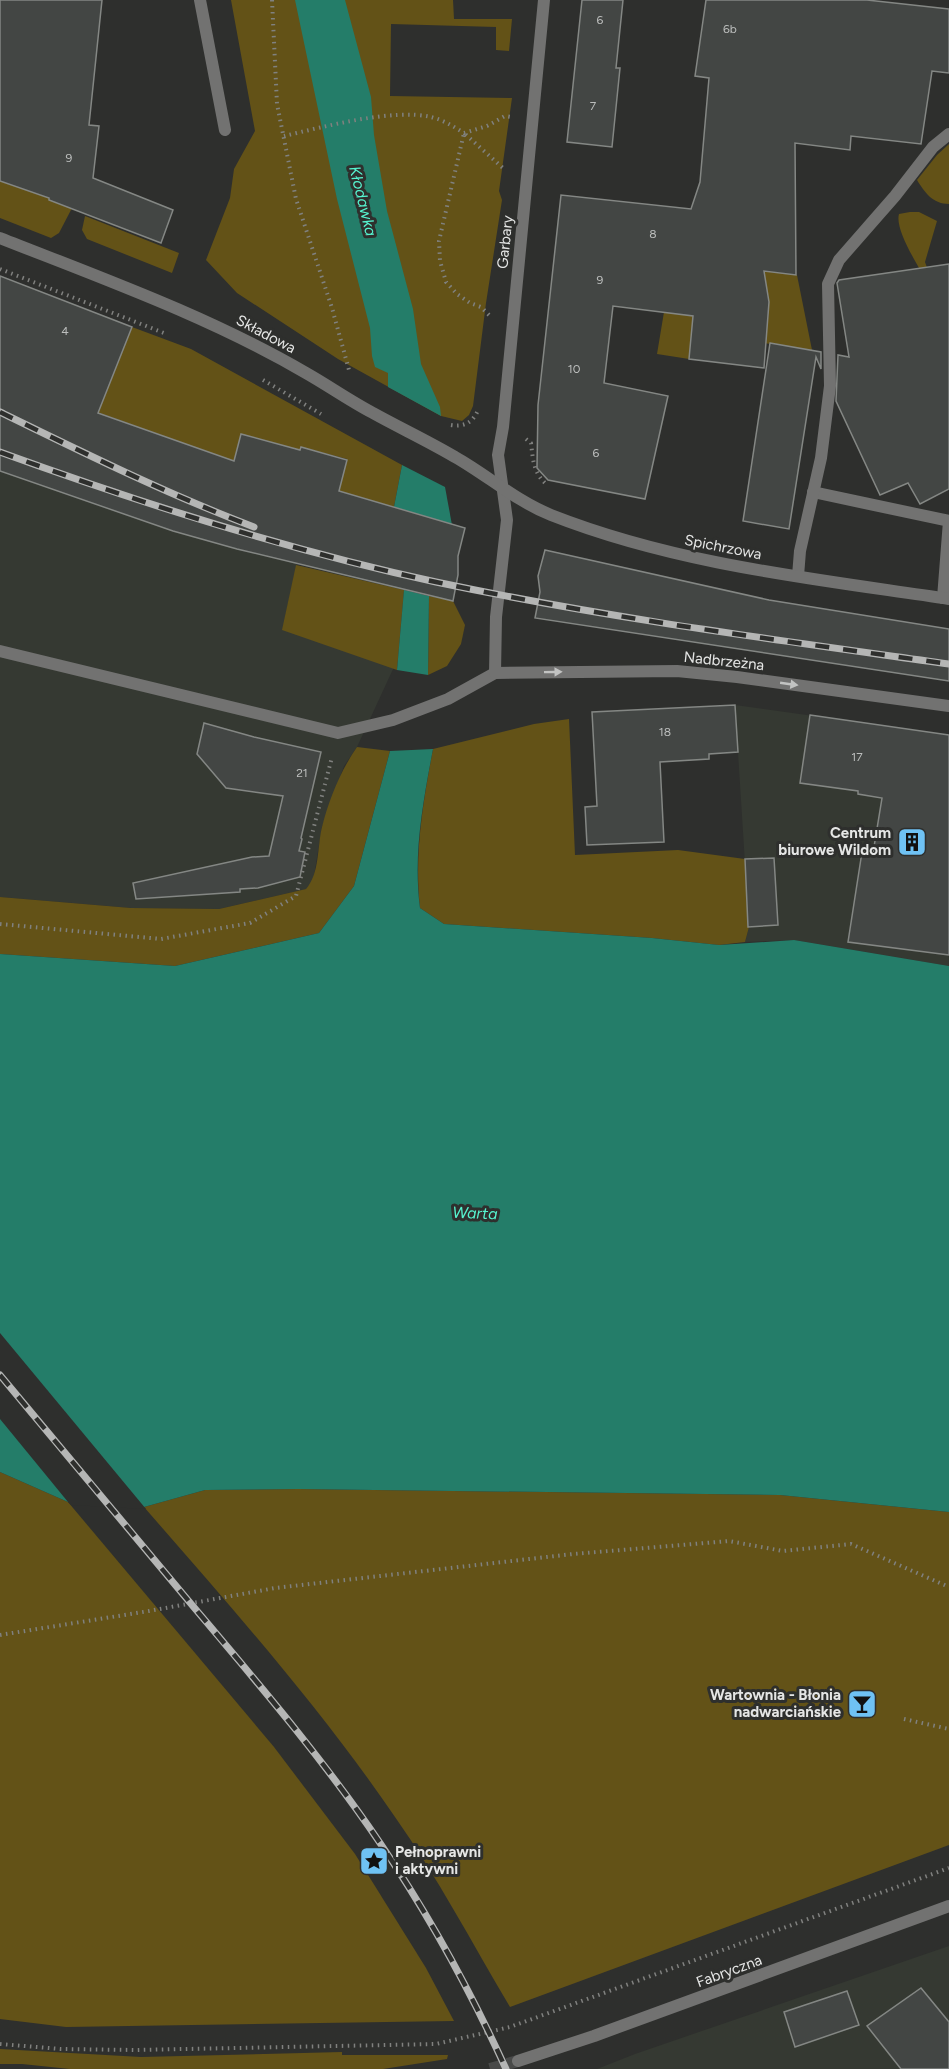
<svg xmlns="http://www.w3.org/2000/svg" width="949" height="2069" font-family="Figtree,sans-serif">
  <style>
    .built { fill: #353932 }
    .green { fill: #635217 }
    .water { fill: #247d69 }
    .pier { fill: #2e2f2d }
    .building { fill: #434644; stroke: #848784; stroke-width: 1.5 }
    .lines { fill: none; stroke-linecap: round; stroke-linejoin: round }
    .tertiary-tunnel { stroke: #494a49; stroke-width: 12; stroke-dasharray: 12 6; stroke-linecap: butt }
    .path { stroke: #80817f; stroke-width: 4; stroke-dasharray: 1.5 4.5; stroke-linecap: butt }
    .service { stroke: #727271; stroke-width: 12 }
    .minor { stroke: #727271; stroke-width: 12 }
    .tertiary { stroke: #727271; stroke-width: 12 }
    .rail-casing { stroke: #b5b6b5; stroke-width: 7 }
    .rail { stroke: #2e2f2d; stroke-width: 4.5; stroke-dasharray: 14; stroke-linecap: butt }
    .oneway { fill: #c2c3c2 }
    .labels { text-anchor: middle; dominant-baseline: central; stroke-width: 6; stroke-linejoin: round; paint-order: stroke }
    .number-label { font-size: 12px; fill: #bcbebd }
    .street-label { font-size: 15px; fill: #e5e6e5; stroke: #2e2f2d }
    .poi-label { font-size: 15px; font-weight: bold; fill: #e5e6e5; stroke: #2e2f2d; text-anchor: end }
    .water-label { font-size: 16px; font-style: italic; fill: #56f3cf; stroke: #2e2f2d }
  </style>
  <rect width="100%" height="100%" fill="#2e2f2d"/>
  <g class="built">
    <polygon points="0,375 224,458 293,479 301,545 285,617 301,566 413,592 400,654 357,747 344,766 322,827 313,882 306,889 219,909 131,908 0,897"/>
    <polygon points="735,705 949,735 949,966 794,940 745,942 749,927"/>
    <polygon points="949,1946 949,2069 597,2069 635,2054"/>
  </g>
  <g class="green">
    <polygon points="231,0 453,0 454,19 512,19 509,51 496,50 496,27 391,24 390,96 512,98 499,191 502,200 486,303 473,406 469,415 462,421 441,416 338,359 237,293 206,260 230,198 234,169 255,131"/>
    <path d="M949,144V204C933,204 925,193 917,180L937,155Z"/>
    <polygon points="0,181 49,198 72,208 59,233 51,238 0,218"/>
    <path d="M910,212H919L937,221L925,262L935,290L931,289C923,273 894,231 899,214Z"/>
    <polygon points="85,216 179,253 172,273 87,239 82,230"/>
    <polygon points="751,269 797,275 812,350 694,333 689,359 657,354 664,312 768,321 769,302 768,294 751,291"/>
    <polygon points="132,327 191,349 402,465 394,507 339,491 347,459 301,447 293,479 224,458 97,412"/>
    <polygon points="296,565 404,590 397,670 282,630"/>
    <polygon points="429,596 453,601 465,625 461,644 447,666 428,675"/>
    <path d="M569,719L575,855L678,850L745,859L749,927L745,942L719,945L652,938L444,924L420,908C414,854 423,802 433,749L534,724Z"/>
    <path d="M357,747L390,751L354,886L319,933L175,966L0,954V897L131,908L219,909L306,889C320,873 317,847 322,827C329,799 341,770 357,747Z"/>
    <polygon points="0,1472 68,1502 274,1747 355,1854 426,1968 454,2021 66,2027 0,2019"/>
    <path d="M298,1489L780,1495L949,1512V1845L510,2007C472,1943 438,1878 395,1817C320,1707 231,1607 144,1507L205,1490Z"/>
    <polygon points="0,2049 141,2057 342,2052 342,2055 448,2055 447,2059 383,2069 70,2069 22,2064 0,2064"/>
  </g>
  <g class="water">
    <polygon points="295,0 345,0 371,97 374,135 387,211 413,309 421,364 440,407 441,416 388,387 388,373 375,367 372,356 370,328 337,199"/>
    <polygon points="402,465 445,487 452,525 394,507"/>
    <polygon points="404,590 429,596 428,675 397,670"/>
    <path d="M433,749C423,802 413,854 420,908L444,924L652,938L719,945L794,940L949,966V1512L780,1495L298,1489L205,1490L144,1507L68,1502L0,1472V954L175,966L319,933L354,886L390,751Z"/>
  </g>
  <polygon class="pier" points="0,1333 146,1509 71,1505 68,1502 0,1419"/>
  <g class="building">
    <polygon points="0,0 102,0 89,125 99,126 93,178 173,210 161,243 49,200 49,198 0,181"/>
    <polygon points="582,0 623,0 616,68 620,68 612,147 567,142"/>
    <polygon points="706,0 867,0 949,9 949,73 932,71 921,144 851,136 850,150 795,143 796,275 764,271 769,302 764,368 689,359 693,316 613,306 604,383 668,396 645,499 548,480 537,468 538,405 561,195 691,209 700,182 709,78 695,76"/>
    <polygon points="949,264 949,489 920,504 908,483 880,495 836,401 838,355 849,357 837,283 839,280"/>
    <polygon points="0,276 132,327 98,413 234,461 241,434 300,450 301,447 347,460 339,491 465,528 458,556 458,575 453,601 237,549 173,531 0,471"/>
    <polygon points="770,343 821,352 821,369 816,357 789,529 743,521"/>
    <polygon points="545,550 769,600 949,629 949,681 535,618 540,592 538,576"/>
    <polygon points="735,705 738,752 709,754 709,759 660,762 664,842 587,845 585,807 597,806 592,712"/>
    <polygon points="810,715 949,735 949,955 848,942 862,852 873,853 882,798 858,794 858,791 800,783"/>
    <polygon points="204,723 254,737 321,752 301,838 302,839 299,851 305,852 300,877 258,888 240,889 240,892 136,899 133,883 252,857 269,856 283,796 226,788 197,754"/>
    <polygon points="774,858 778,925 748,927 745,859"/>
    <polygon points="921,1988 949,2022 949,2069 901,2069 867,2026"/>
    <polygon points="847,1991 859,2025 795,2047 784,2012"/>
  </g>
  <g class="lines">
    <polyline class="tertiary-tunnel" points="490,2069 518,2061"/>
    <g class="path">
      <polyline points="272,0 277,104 296,199 332,308 349,370"/>
      <path d="M284,136C323,127 393,108 431,117C443,120 453,126 464,133L487,126L505,116L511,117"/>
      <polyline points="0,269 164,333"/>
      <polyline points="489,315 481,307 470,303 457,294 446,282 440,261 439,241 464,133 504,169"/>
      <polyline points="263,380 321,414"/>
      <path d="M451,425C463,427 473,423 478,410"/>
      <path d="M526,439L531,443C533,459 533,472 546,484"/>
      <polyline points="0,924 161,939 250,923 296,896 332,757"/>
      <polyline points="0,1635 149,1611 275,1588 573,1554 729,1541 783,1551 851,1544 949,1587"/>
      <polyline points="904,1719 949,1729"/>
      <polyline points="0,2044 60,2049 136,2050 436,2044 510,2027 949,1868"/>
    </g>
    <g class="service">
      <polyline points="200,0 225,130"/>
      <polyline points="813,492 949,521 943,598"/>
      <polyline points="798,576 800,551 821,458 830,386 828,284 839,260 895,196 933,147 949,134"/>
      <polyline points="0,651 338,733 393,720 448,699 495,673"/>
    </g>
    <polyline class="minor" points="544,0 503,427 498,455 507,520 496,617 495,673 677,671 737,677 949,706"/>
    <g class="tertiary">
      <path d="M0,238C104,279 210,317 306,373C329,386 350,401 373,413C400,428 428,441 455,457C487,475 516,501 551,515C678,565 816,579 949,599"/>
      <polyline points="518,2061 594,2036 949,1906"/>
    </g>
    <g class="rail-casing">
      <g id="rail">
        <path d="M0,412C84,453 167,494 254,527"/>
        <path d="M0,452C143,504 288,550 436,582C606,618 778,640 949,664"/>
        <path d="M0,1375C64,1452 128,1528 192,1605C257,1682 324,1760 380,1843C429,1915 470,1990 506,2069"/>
      </g>
    </g>
    <use href="#rail" class="rail"/>
  </g>
  <defs><path id="oneway-solid" d="M-6-.8H1V-3.2L6.5 0L1 3.2V.8H-6Z" transform="scale(1.5)"/></defs>
  <g class="oneway">
    <use href="#oneway-solid" transform="translate(553 672) rotate(-1)"/>
    <use href="#oneway-solid" transform="translate(789 684) rotate(8)"/>
  </g>
  <defs>
    <g id="building-square" transform="scale(1.5)"><rect x="-9" y="-9" width="18" height="18" rx="4" fill="#6fc2f4" stroke="#2e2f2d"/><path d="M-4-6H4V6H1V3H-1V6H-4ZM-2.5-4.3h1.7v1.8h-1.7ZM.8-4.3h1.7v1.8H.8ZM-2.5-1h1.7V.8h-1.7ZM.8-1h1.7V.8H.8Z" fill="#111"/></g>
    <g id="bar-square" transform="scale(1.5)"><rect x="-9" y="-9" width="18" height="18" rx="4" fill="#6fc2f4" stroke="#2e2f2d"/><path d="M-6-5H6L.8 .8V4.5H3.5V6h-7V4.5H-.8V.8Z" fill="#111"/></g>
    <g id="sight-square" transform="scale(1.5)"><rect x="-9" y="-9" width="18" height="18" rx="4" fill="#6fc2f4" stroke="#2e2f2d"/><path d="M0-6L1.8-2.2L6-1.7L2.9 1.2L3.7 5.4L0 3.3L-3.7 5.4L-2.9 1.2L-6-1.7L-1.8-2.2Z" fill="#111"/></g>
  </defs>
  <g fill-rule="evenodd">
    <use href="#building-square" x="912" y="842"/>
    <use href="#bar-square" x="862" y="1704"/>
    <use href="#sight-square" x="374" y="1861"/>
  </g>
  <g class="labels">
    <g class="number-label">
      <text x="600" y="20">6</text>
      <text x="730" y="29">6b</text>
      <text x="593" y="106">7</text>
      <text x="69" y="158">9</text>
      <text x="653" y="234">8</text>
      <text x="600" y="280">9</text>
      <text x="65" y="331">4</text>
      <text x="574" y="369">10</text>
      <text x="596" y="453">6</text>
      <text x="665" y="732">18</text>
      <text x="857" y="757">17</text>
      <text x="302" y="773">21</text>
    </g>
    <g class="street-label">
      <text transform="translate(505 242) rotate(-84)">Garbary</text>
      <text transform="translate(266 334) rotate(28)">Składowa</text>
      <text transform="translate(723 547) rotate(11)">Spichrzowa</text>
      <text transform="translate(724 661) rotate(6)">Nadbrzeżna</text>
      <text transform="translate(729 1971) rotate(-20)">Fabryczna</text>
    </g>
    <g class="poi-label">
      <text x="891" y="833">Centrum<tspan x="891" dy="17">biurowe Wildom</tspan></text>
      <text x="841" y="1695">Wartownia - Błonia<tspan x="841" dy="17">nadwarciańskie</tspan></text>
      <text x="395" y="1852" text-anchor="start">Pełnoprawni<tspan x="395" dy="17">i aktywni</tspan></text>
    </g>
    <g class="water-label">
      <text transform="translate(363 201) rotate(76)">Kłodawka</text>
      <text transform="translate(475 1213) rotate(2)">Warta</text>
    </g>
  </g>
</svg>
